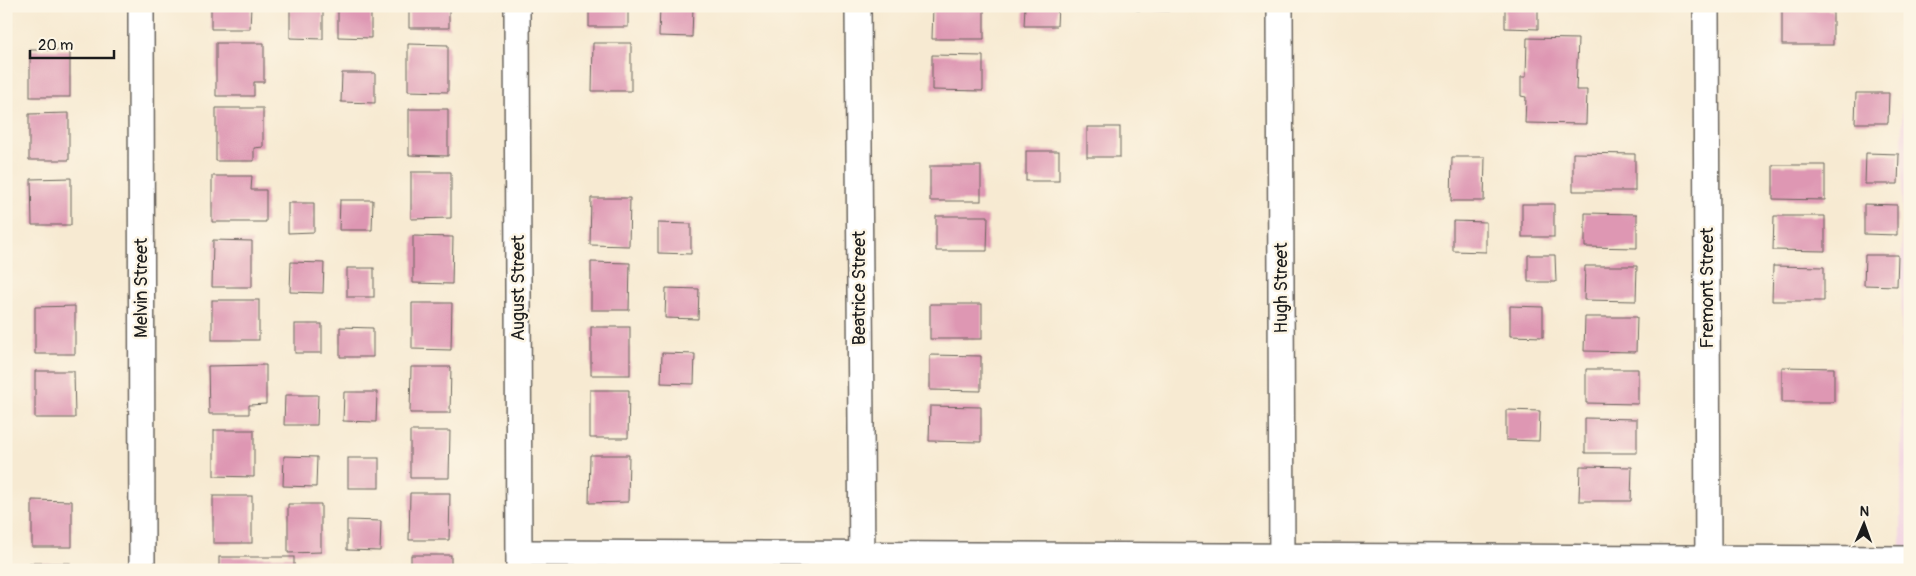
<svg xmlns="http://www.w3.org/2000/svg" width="1916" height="576" font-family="Pangolin,sans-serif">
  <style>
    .built { fill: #f1d0e2 }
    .building { fill: #de97b3 }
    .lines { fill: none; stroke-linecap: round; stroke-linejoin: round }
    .street-casing { stroke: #69645c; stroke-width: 28 }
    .street { stroke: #fff; stroke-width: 25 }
    .labels { text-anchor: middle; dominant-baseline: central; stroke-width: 5; stroke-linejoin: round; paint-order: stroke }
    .street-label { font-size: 18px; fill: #1c1c1c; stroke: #fcf5e5 }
  </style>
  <rect width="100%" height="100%" fill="#fcf5e5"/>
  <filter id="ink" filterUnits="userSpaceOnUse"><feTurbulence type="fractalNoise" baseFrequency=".02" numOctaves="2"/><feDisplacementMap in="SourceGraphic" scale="10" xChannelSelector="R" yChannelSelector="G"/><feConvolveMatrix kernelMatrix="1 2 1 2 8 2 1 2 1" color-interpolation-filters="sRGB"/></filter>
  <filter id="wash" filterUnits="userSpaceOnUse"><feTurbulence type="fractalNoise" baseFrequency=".0096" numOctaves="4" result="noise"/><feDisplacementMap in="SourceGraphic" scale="20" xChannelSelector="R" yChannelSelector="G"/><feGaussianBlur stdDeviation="1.12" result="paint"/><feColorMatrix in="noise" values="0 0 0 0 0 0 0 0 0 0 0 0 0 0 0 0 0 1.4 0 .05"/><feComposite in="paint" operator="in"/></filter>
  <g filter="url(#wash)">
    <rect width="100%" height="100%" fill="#f7ead2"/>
    <polygon class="built" points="1902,109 1910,109 1910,570 1901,570"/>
    <g id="blocks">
      <g class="building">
        <polygon points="211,6 251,6 250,29 211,29"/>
        <rect x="409" y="6" width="40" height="22"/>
        <rect x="589" y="6" width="39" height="21"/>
        <polygon points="660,6 693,7 692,37 659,36"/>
        <polygon points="933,6 984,6 984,39 932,39"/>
        <polygon points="1025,6 1058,6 1057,26 1024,26"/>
        <polygon points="1136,6 1169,6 1169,11 1136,10"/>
        <polygon points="1505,6 1538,6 1538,29 1505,28"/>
        <polygon points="338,7 371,8 371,38 338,37"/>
        <polygon points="290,8 323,8 323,39 290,38"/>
        <rect x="1782" y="10" width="51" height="35"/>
        <polygon points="1527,38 1578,39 1576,90 1587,90 1586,124 1525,123 1526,97 1521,96 1521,77 1526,77"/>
        <polygon points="216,43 264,43 264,82 254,82 254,96 216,96"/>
        <polygon points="593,43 631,43 631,91 592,91"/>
        <polygon points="408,44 448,45 448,92 408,91"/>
        <rect x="30" y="50" width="40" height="47"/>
        <polygon points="932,55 983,56 983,91 932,90"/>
        <polygon points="342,73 375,73 375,103 341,102"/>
        <polygon points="1856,93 1889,93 1888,123 1855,123"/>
        <polygon points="216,108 263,108 263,147 254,148 254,161 216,161"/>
        <polygon points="409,109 448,109 448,156 409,155"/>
        <polygon points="69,113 69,160 29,160 29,114"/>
        <rect x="1087" y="127" width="33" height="30"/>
        <rect x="1026" y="151" width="33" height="30"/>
        <polygon points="1573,153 1635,154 1635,191 1573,191"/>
        <polygon points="1866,153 1899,154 1898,184 1865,184"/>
        <polygon points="1452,157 1485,157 1484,201 1451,201"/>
        <polygon points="1773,165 1825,165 1825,200 1773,199"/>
        <rect x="930" y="166" width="51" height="35"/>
        <polygon points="411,172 451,172 451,218 411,219"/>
        <polygon points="212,176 252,176 251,190 266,190 266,222 212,222"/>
        <polygon points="71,178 71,225 32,225 31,179"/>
        <polygon points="591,198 630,198 629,246 590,245"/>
        <polygon points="340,200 373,200 372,230 339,230"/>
        <polygon points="288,203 314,203 314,232 288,233"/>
        <rect x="1522" y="204" width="32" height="33"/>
        <polygon points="1864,204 1897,205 1897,235 1864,234"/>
        <polygon points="1585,213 1637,214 1637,248 1585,247"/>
        <polygon points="936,216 988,216 987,251 936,251"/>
        <polygon points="1774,216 1825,216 1825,251 1773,250"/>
        <polygon points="1453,221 1486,222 1486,252 1453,251"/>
        <polygon points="658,223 691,224 691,254 658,253"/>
        <polygon points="413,236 453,237 452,284 413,283"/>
        <polygon points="213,240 252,241 252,287 212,287"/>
        <polygon points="1528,255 1555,255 1556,282 1528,282"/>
        <polygon points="1865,255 1898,255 1897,286 1864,285"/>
        <polygon points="291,262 324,263 323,293 290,292"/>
        <polygon points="591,262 630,263 629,310 591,310"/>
        <polygon points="1585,266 1637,266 1636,301 1584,300"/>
        <polygon points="1773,266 1824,267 1824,301 1772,301"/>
        <rect x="347" y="268" width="27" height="29"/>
        <polygon points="666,288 699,289 698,319 665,318"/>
        <rect x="212" y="300" width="47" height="40"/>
        <polygon points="412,303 452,303 451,350 412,349"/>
        <rect x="930" y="304" width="52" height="35"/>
        <polygon points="75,306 75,354 35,354 35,307"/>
        <polygon points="1510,306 1543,307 1543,337 1510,336"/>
        <polygon points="1585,317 1637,317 1636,352 1584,351"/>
        <rect x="295" y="324" width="27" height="29"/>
        <polygon points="340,327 373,328 373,357 340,357"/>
        <rect x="591" y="327" width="39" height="48"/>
        <polygon points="662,353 695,354 694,384 661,383"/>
        <polygon points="930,355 981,356 981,391 930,390"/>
        <polygon points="266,365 266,404 249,405 249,414 209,414 208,366"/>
        <polygon points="411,367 451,367 450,413 410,413"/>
        <polygon points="1782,367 1834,368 1834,402 1782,402"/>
        <polygon points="1586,369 1638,369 1638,404 1586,403"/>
        <polygon points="35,371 74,371 75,418 35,418"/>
        <polygon points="590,390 629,390 628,438 590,438"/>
        <polygon points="344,392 377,392 376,422 343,421"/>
        <polygon points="285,395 318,395 317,425 284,425"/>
        <polygon points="930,406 981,407 981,442 929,441"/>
        <polygon points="1506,410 1540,411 1539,441 1506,440"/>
        <polygon points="1585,418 1637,419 1637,453 1585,453"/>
        <polygon points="214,430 254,430 254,477 214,476"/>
        <polygon points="410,431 450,431 449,478 410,478"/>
        <polygon points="590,455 629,455 628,502 589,503"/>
        <polygon points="284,456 317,457 316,487 283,486"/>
        <rect x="348" y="458" width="31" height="30"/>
        <polygon points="1580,466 1632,467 1631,501 1579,501"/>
        <polygon points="410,493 450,493 449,540 409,540"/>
        <rect x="213" y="496" width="39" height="47"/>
        <polygon points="32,500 72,501 72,547 32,547"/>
        <polygon points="288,504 321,504 321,552 288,553"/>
        <polygon points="347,520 381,521 380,551 347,550"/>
        <rect x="411" y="555" width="40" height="15"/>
        <rect x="219" y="557" width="75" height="13"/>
        <rect x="30" y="563" width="40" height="7"/>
      </g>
    </g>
  </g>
  <g filter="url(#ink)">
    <use href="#blocks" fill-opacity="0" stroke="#69645c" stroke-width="1"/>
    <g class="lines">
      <g class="street-casing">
        <g id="street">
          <polyline points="141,6 142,570"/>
          <polyline points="517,6 519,570"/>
          <polyline points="858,6 862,570"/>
          <polyline points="1280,6 1282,570"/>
          <polyline points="1706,6 1708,570"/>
          <polyline points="519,553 1910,559"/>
        </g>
      </g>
      <use href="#street" class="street"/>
    </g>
  </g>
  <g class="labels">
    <g class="street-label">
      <text transform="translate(141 288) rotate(-90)">Melvin Street</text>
      <text transform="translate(518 288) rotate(-90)">August Street</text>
      <text transform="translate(859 288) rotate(-90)">Beatrice Street</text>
      <text transform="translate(1281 288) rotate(-90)">Hugh Street</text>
      <text transform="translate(1707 288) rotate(-90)">Fremont Street</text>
    </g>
  </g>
  <rect width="1916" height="576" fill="none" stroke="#fcf5e5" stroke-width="25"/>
  <g transform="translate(1864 524) rotate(2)" stroke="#fcf5e5" stroke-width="4" paint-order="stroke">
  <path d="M0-4L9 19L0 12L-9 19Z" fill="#1c1c1c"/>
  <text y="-8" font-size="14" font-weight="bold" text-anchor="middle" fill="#1c1c1c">N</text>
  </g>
  <path d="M30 50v8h84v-8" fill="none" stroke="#1c1c1c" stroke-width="2.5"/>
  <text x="38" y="50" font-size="15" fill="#1c1c1c" stroke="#fcf5e5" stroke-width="4" paint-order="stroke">20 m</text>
</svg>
